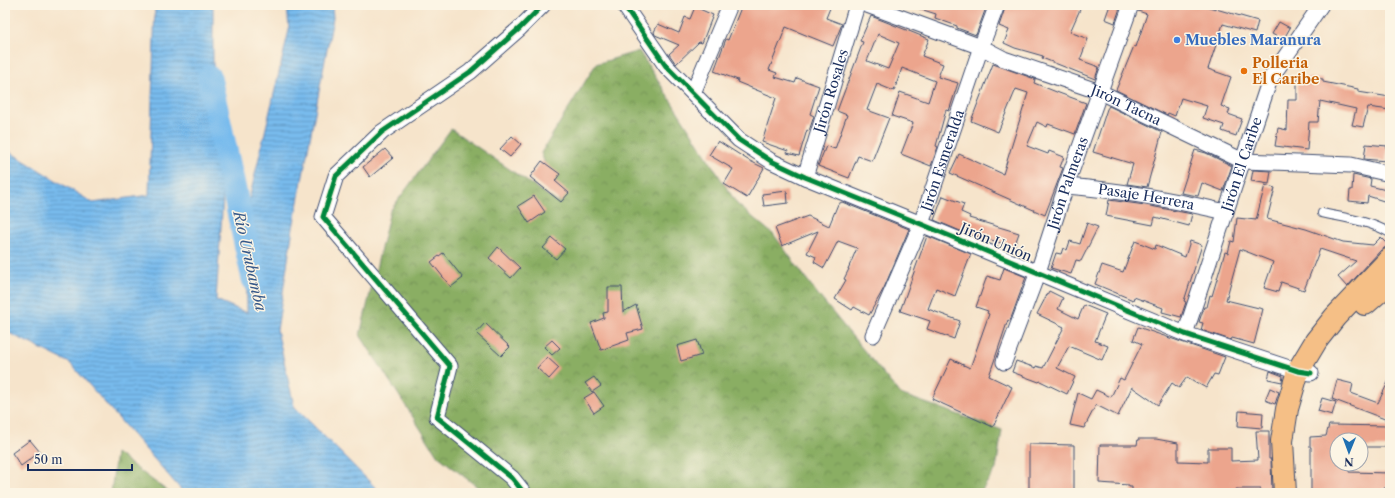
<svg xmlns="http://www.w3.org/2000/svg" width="1395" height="498" font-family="'Libre Caslon Text',serif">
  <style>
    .forest { fill: url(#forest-crowns); stroke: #526e60 }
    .water { fill: url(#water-rules); stroke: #4a75a6 }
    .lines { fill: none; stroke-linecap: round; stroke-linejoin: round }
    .river { stroke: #78bbed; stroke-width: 25 }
    .building { fill: #eca58d; fill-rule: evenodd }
    .service-casing { stroke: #3c4a6e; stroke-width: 10 }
    .minor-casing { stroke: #3c4a6e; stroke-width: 17 }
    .trunk-casing { stroke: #3c4a6e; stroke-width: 24 }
    .service { stroke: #fff; stroke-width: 8 }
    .minor { stroke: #fff; stroke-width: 15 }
    .trunk { stroke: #f5bf86; stroke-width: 22 }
    .cycleway-casing { stroke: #fcf5e5; stroke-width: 8 }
    .cycleway { stroke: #00873e; stroke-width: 5 }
    .shop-dot { fill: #3f7fe0; stroke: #fcf5e5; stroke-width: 1.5 }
    .food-dot { fill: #e8710a; stroke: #fcf5e5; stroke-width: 1.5 }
    .labels { text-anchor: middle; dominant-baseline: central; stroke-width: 3; stroke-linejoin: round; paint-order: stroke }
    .shop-label { font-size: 14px; font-weight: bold; fill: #366cbe; stroke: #fcf5e5; text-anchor: start }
    .food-label { font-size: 14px; font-weight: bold; fill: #c56008; stroke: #fcf5e5; text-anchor: start }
    .street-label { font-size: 14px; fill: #1b2f5e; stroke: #fcf5e5 }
    .water-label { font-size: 15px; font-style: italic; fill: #375989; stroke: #fcf5e5 }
  </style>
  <defs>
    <pattern id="forest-crowns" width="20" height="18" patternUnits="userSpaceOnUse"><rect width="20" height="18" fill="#8aae63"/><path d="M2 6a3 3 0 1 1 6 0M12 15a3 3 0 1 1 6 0" fill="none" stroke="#708e55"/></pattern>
    <pattern id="water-rules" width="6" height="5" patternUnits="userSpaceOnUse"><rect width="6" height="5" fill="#78bbed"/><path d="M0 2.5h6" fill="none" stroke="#6298c3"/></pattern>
  </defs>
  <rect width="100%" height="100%" fill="#fcf5e5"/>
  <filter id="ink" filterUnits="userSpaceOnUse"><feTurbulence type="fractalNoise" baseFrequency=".025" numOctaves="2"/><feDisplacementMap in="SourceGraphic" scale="8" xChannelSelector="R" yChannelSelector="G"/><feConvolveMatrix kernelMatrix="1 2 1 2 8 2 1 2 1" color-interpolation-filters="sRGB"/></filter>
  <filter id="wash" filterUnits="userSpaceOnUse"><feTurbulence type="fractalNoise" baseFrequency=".012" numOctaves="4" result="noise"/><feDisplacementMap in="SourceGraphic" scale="16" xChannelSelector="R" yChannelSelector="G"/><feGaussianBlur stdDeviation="0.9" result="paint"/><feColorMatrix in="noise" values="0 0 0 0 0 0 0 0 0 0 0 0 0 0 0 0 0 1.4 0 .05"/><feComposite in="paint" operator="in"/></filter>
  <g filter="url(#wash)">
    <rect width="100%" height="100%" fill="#f6e4cb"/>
    <g class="forest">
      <polygon points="639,51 737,204 774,235 819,296 900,394 1002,430 996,469 980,493 485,493 438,456 360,335 390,211 451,129 560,204 541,153 596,64"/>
      <polygon points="116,453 170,493 111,493"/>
    </g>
    <polygon class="water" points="155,5 213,5 213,63 223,197 216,300 247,313 246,213 289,30 287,5 332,5 333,18 293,228 277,330 294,406 381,493 184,493 70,363 5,331 5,149 93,203 149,195"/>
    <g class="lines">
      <polyline class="river" points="209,78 254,279"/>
    </g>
    <g id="blocks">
      <g class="building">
        <polygon points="742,5 822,5 830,8 826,18 842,24 833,46 786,27 769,70 777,73 775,77 795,83 797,78 819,86 810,114 814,116 809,131 807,130 799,156 787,153 788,151 762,142 776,98 737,82 738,80 714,71 726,39 728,40"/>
        <polygon points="914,5 987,5 976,35 957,28 957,26 935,18 936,14 914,7"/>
        <polygon points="1006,5 1082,5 1070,32 1088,39 1080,60 1099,67 1095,79 1042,58 1043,56 1015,48 1004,43 1009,30 999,26"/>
        <polygon points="1110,5 1121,5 1115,23 1105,19"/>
        <polygon points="1140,5 1202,5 1258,21 1255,33 1223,24 1208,69 1231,77 1221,106 1230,109 1228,114 1242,119 1236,136 1222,131 1224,125 1203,118 1207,106 1181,98 1175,116 1168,113 1167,115 1116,90 1134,46 1136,47 1147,14 1138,11"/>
        <polygon points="695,7 713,15 702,43 699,42 676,64 669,54 679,45 655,35 654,32 658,24 679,33 685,17 690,19"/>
        <path d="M871,16L929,39L922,56L943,64L938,77L958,83L949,111L946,110L936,146L938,147L931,166L901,154L913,123L892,116L900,92L928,102L935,81L902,68L894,91L877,84L867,110L889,118L872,161L858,156L849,178L818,166L826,146L835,149L847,115L837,111L863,42L860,41ZM878,34L899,43L888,69L867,61Z"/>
        <polygon points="1279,22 1290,28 1283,40 1272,34"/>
        <polygon points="993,64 1035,79 1034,83 1059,93 1086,103 1075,134 1048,124 1047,127 1037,122 1027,146 1048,154 1049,151 1064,157 1060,167 1063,168 1045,215 950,173 959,154 1003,174 1028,93 1016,89 998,132 971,121"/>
        <polygon points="1297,77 1323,79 1323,82 1358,89 1358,92 1390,97 1390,110 1368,107 1363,127 1352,125 1356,109 1320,101 1318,122 1309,122 1307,150 1275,146 1278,128 1287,130 1288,100 1297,100"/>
        <polygon points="1109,106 1162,132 1147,187 1127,184 1133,164 1093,152 1107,109"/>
        <polygon points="512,136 521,144 510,157 500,149"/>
        <polygon points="718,141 748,160 764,168 747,198 724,184 733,169 709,155"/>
        <polygon points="1366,144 1387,146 1386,161 1364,159"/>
        <polygon points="385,149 393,158 370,177 363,167"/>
        <polygon points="1195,150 1206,153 1232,166 1223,191 1202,183 1198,196 1181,193"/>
        <polygon points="542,161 560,174 555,181 569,193 561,202 530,177"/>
        <polygon points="1253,170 1271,171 1269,184 1251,181"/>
        <polygon points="1353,175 1371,179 1370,186 1390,191 1390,203 1368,196 1367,203 1349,201 1350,190 1352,190"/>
        <polygon points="1265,185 1275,188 1267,219 1306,229 1343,242 1373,245 1381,237 1389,245 1381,250 1347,287 1338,277 1356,261 1320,249 1304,290 1281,282 1278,292 1264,288 1273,262 1240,249 1226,300 1263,309 1254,344 1232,338 1231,340 1201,330 1203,323 1199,322 1204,307 1207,307 1210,295 1212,296 1225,252 1228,253 1231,241 1234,242 1237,218 1256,220"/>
        <polygon points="787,191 788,203 764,206 762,194"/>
        <polygon points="534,196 545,212 529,223 518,206"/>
        <polygon points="943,196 964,204 961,212 970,216 969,218 1019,233 1014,247 978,236 977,238 934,220"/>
        <polygon points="1109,200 1145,205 1192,214 1189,226 1155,217 1153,225 1106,216"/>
        <polygon points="842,202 909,229 884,288 869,315 854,307 852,310 835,299 846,280 844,279 849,269 848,269 857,248 838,241 824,268 814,262 816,257 807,253 818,231 782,246 775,228 808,216 829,226 838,204"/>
        <polygon points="1087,223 1098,227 1081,261 1076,260 1071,274 1051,268 1056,253 1061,254 1063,248 1067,250 1070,241 1080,244"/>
        <polygon points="927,236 971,254 955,296 936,288 928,309 960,321 954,339 927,329 930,321 900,311"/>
        <polygon points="552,238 565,249 556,259 543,248"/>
        <polygon points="1135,241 1155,249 1156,245 1185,257 1190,241 1202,245 1184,301 1186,302 1181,317 1162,312 1163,308 1134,297 1133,300 1095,284 1102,265 1123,272"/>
        <polygon points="498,247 520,268 511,278 489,258"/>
        <polygon points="443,253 463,278 451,287 431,262"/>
        <polygon points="1004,268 1026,277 1010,321 1008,320 989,376 1012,387 993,427 932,399 951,359 970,368 989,314 987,313 988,311 976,307 987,276 1000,280"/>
        <polygon points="608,287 622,287 623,312 636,305 643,329 627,333 629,340 601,350 591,323 604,318 603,313 608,312"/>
        <polygon points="1049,291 1063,298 1058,309 1078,319 1084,305 1106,314 1095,341 1108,346 1102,360 1069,346 1057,368 1075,377 1067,394 1040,381 1039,382 1012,372 1016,361 1036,368 1036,366 1043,368 1064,327 1037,314"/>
        <polygon points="485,323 510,347 501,356 476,333"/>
        <polygon points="1138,327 1225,357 1218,375 1214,374 1206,388 1187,377 1179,388 1172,383 1158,405 1132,387 1118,416 1096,405 1084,428 1070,425 1078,393 1091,399 1096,390 1111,397 1120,378 1124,380 1142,344 1133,340"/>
        <polygon points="552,340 560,348 552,355 544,347"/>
        <polygon points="697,340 702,355 681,361 677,346"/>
        <polygon points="547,357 559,368 549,379 537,368"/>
        <polygon points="1270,371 1283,376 1282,382 1268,379"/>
        <polygon points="594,377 601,386 592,392 585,383"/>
        <polygon points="1390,378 1390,421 1332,399 1337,380 1353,384 1351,393 1378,403"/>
        <polygon points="1270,388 1279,392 1275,404 1265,400"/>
        <polygon points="594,392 604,406 594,413 584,398"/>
        <polygon points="1322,398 1336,402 1332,415 1318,411"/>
        <polygon points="1239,411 1263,413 1262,428 1238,426"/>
        <polygon points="1329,425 1390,426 1390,447 1361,447 1361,440 1337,440 1337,464 1350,464 1349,472 1390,473 1390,488 1383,488 1383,493 1311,493 1311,447 1310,447 1310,437 1326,436"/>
        <polygon points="1256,431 1269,431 1269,459 1271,459 1272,493 1261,493 1261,489 1236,489 1236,493 1132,493 1132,487 1129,487 1129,485 1099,483 1100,445 1137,445 1138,439 1156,439 1178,443 1178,461 1208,462 1208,448 1231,448 1231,461 1258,460"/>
        <polygon points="30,440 40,452 21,466 12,453"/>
        <polygon points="1029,444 1074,445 1074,493 1029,493"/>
      </g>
    </g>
  </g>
  <g filter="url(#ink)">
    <use href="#blocks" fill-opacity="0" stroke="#3c4a6e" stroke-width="1"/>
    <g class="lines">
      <g class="service-casing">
        <path id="service" d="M1322,213C1345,218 1370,221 1390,233"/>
      </g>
      <g class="minor-casing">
        <g id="minor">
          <polyline points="626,5 626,8 666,66 739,140 771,161 805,177 921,224 1185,334 1298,371 1311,373"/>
          <path id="s1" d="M867,5L981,47L1004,59L1100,92L1243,161L1351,165L1390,174"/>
          <polyline points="693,93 730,5"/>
          <path id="s2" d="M805,177L857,5"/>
          <path id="s3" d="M1066,186C1120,190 1173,200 1226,212"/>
          <path id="s4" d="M1185,334L1270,79L1321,5"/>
          <path id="s5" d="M873,335L921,224L981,47L997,5"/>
          <path id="s6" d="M1004,362L1038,272L1066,186L1131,5"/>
          <polyline points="524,493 512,478 437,417 450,366 323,217 336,176 382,132 470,72 520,28 543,5"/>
        </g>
      </g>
      <g class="trunk-casing">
        <g id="trunk">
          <polyline points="1365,304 1390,282"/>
          <polyline points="1285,493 1282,441 1287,409 1298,371 1316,341 1335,317 1390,259"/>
        </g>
      </g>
      <use href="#service" class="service"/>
      <use href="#minor" class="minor"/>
      <use href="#trunk" class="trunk"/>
      <g class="cycleway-casing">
        <g id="cycleway">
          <polyline points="626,5 626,8 666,66 739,140 771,161 805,177 921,224 1185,334 1298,371 1311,373"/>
          <polyline points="524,493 512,478 437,417 450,366 323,217 336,176 382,132 470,72 520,28 543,5"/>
        </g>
      </g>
      <use href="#cycleway" class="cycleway"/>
    </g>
  </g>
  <circle class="shop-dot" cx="1177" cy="40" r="4"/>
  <circle class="food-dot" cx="1244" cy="71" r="4"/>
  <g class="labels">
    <g class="shop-label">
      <text x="1185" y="40">Muebles Maranura</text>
    </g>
    <g class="food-label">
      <text x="1252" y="63">Polleria<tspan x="1252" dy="16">El Caribe</tspan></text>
    </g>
    <g class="street-label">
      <text stroke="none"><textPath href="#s2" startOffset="90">Jirón Rosales</textPath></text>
      <text stroke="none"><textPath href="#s1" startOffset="278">Jirón Tacna</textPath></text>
      <text stroke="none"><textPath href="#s5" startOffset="188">Jirón Esmeralda</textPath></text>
      <text stroke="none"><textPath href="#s4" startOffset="179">Jirón El Caribe</textPath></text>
      <text stroke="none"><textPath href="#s6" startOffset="190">Jirón Palmeras</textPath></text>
      <text stroke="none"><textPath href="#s3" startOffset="81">Pasaje Herrera</textPath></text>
      <text transform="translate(996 242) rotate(23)">Jirón Unión</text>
    </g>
    <g class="water-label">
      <text transform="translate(250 261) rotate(77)">Río Urubamba</text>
    </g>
  </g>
  <rect width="1395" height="498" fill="none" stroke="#fcf5e5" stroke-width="20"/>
  <g transform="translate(1349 452) rotate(181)"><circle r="19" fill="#fcf5e5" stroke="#a2a6af"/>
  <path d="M0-3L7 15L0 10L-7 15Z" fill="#1f6fb2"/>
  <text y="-6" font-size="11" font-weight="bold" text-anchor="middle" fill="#1b2f5e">N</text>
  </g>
  <path d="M28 464v6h104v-6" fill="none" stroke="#1b2f5e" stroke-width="2"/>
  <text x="34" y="464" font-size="12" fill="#1b2f5e" stroke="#fcf5e5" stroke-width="3" paint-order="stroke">50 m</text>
</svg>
